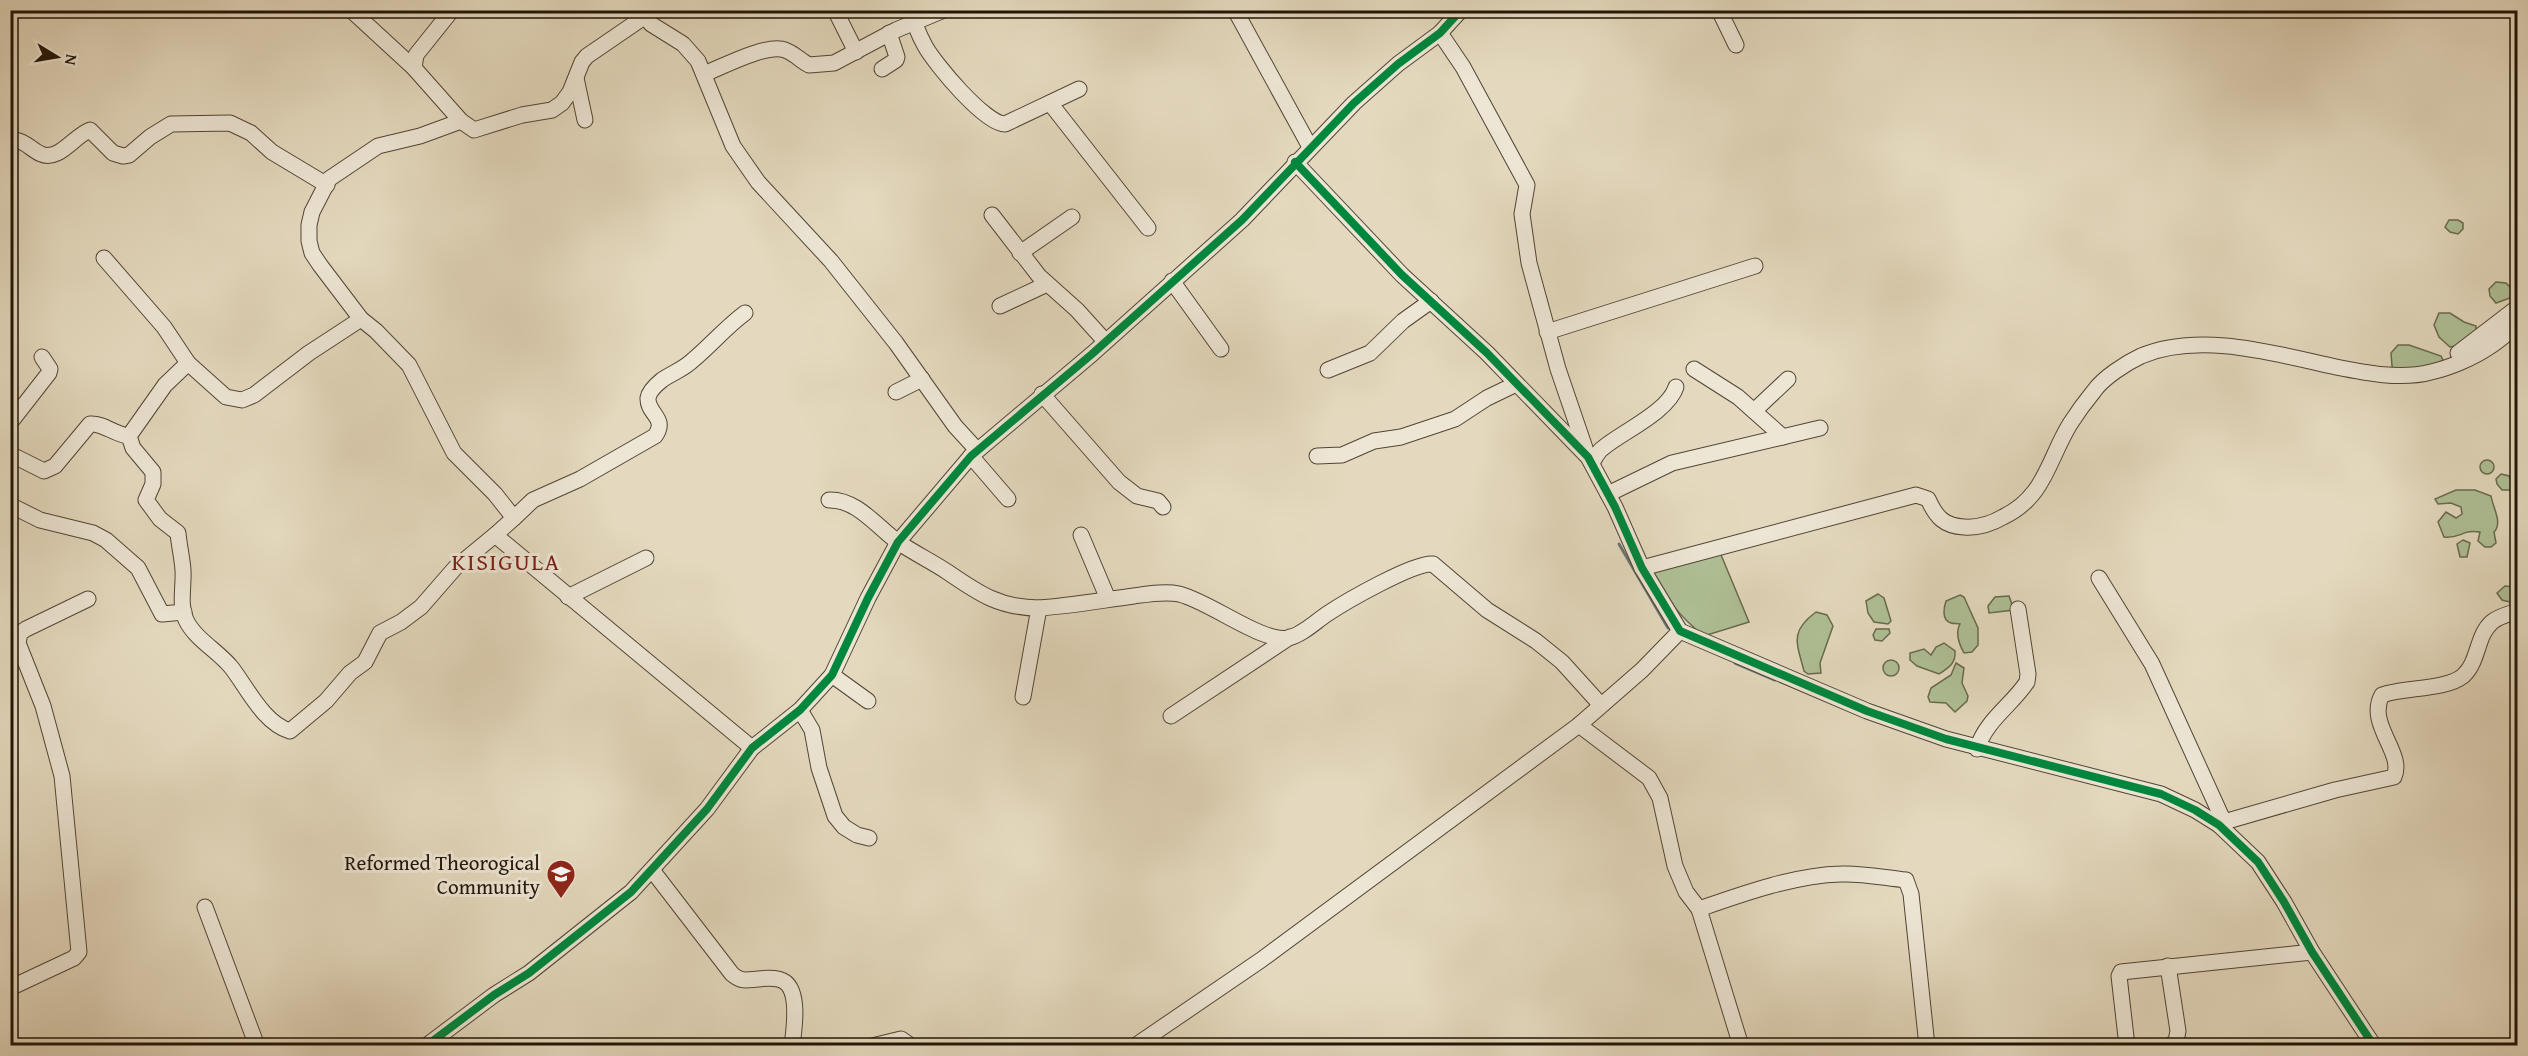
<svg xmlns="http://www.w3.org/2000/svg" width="2528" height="1056" font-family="'Gentium Book Plus',serif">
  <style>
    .green { fill: #afc096; stroke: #686a4e; stroke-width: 1.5 }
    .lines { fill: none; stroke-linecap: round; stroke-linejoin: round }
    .stream { stroke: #6a7674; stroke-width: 3 }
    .minor-casing { stroke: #514535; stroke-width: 17 }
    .minor { stroke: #ede6d5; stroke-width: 15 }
    .cycleway-casing { stroke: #ede6d5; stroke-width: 11 }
    .cycleway { stroke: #00873e; stroke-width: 8 }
    .labels { text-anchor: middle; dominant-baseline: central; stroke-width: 6; stroke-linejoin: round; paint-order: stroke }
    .poi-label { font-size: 21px; fill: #201407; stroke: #ede6d5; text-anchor: end }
    .quarter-label { font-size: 24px; letter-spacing: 1.5px; fill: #7a1f14; stroke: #ede6d5 }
  </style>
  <rect width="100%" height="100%" fill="#e4d9be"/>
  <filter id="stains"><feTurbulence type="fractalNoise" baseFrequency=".00333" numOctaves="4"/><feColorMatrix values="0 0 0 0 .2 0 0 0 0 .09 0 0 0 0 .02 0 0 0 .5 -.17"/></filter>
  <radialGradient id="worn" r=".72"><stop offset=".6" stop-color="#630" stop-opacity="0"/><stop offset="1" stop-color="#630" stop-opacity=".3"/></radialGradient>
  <g class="green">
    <polygon points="2449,220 2458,220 2463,223 2463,229 2458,234 2450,232 2445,227"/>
    <polygon points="2496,282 2506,283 2513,290 2510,298 2496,303 2490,296 2489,289"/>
    <polygon points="2439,313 2450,313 2464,322 2476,326 2476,330 2462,345 2450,347 2439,337 2434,325"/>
    <polygon points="2398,345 2409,345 2441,356 2443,360 2438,364 2395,372 2392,366 2391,353"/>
    <circle cx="2487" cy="467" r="7"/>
    <polygon points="2501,474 2509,476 2514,487 2512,490 2502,490 2497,484 2496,479"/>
    <path d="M2456,490H2475L2491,496C2493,508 2503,523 2494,532L2496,543L2491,547H2485L2478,541L2480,532C2463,529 2460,539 2444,537L2438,522L2446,512L2456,518L2462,514L2461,507L2451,503L2438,504L2435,499Z"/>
    <polygon points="2463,540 2470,543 2467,557 2460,557 2457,544"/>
    <path d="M1719,550L1749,622L1704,636C1680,617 1665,598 1652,570Z"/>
    <polygon points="2517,578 2517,600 2510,602 2502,600 2497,593 2505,586 2514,587"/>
    <polygon points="1878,594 1884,598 1891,621 1888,624 1874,622 1868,613 1866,601"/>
    <path d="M1960,595L1964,597L1978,628V645L1972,652L1964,653C1959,644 1955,633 1960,624C1957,623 1954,624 1951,623C1941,620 1944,607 1946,601Z"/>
    <polygon points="2009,596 2014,610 1989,613 1988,606 1995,597"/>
    <path d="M1816,612L1827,615L1833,626L1820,663L1821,673L1808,674L1804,671C1797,643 1789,632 1816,612Z"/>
    <polygon points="1876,629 1889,629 1890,633 1882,641 1875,640 1873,635"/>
    <path d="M1944,643L1955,651C1956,664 1948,668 1939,674L1917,666L1910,660V653L1924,649L1931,655L1936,647Z"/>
    <circle cx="1891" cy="668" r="8"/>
    <polygon points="1956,663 1964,668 1962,683 1968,696 1967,701 1955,712 1946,703 1930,702 1928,697 1931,688 1951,675"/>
  </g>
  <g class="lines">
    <g class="stream">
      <polyline points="1619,544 1668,628"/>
      <polyline points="1735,663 1775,680"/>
    </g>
    <g class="minor-casing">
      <g id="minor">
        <polyline points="351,10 414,68 461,121 474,130 522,115 552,110 562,103 570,92 582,62 587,56 644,17"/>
        <polyline points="641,10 651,24 683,44 698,61 733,146 758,182 831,261 896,343 955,426 977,450"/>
        <polyline points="835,10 856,52"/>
        <path d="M911,10C914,23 919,35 925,46C935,64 985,124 1005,124L1079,89"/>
        <polyline points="1235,10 1310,147"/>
        <polyline points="1719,10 1736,45"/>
        <polyline points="1440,33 1463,67 1527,185 1522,214 1529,263 1558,369 1587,454"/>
        <polyline points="414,68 416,55 452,10"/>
        <polyline points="882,69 896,60 897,57 889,33"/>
        <path d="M704,74C722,67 767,43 785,50C794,53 801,61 809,65L834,63L896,30L944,10"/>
        <polyline points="576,78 585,120"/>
        <polyline points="1050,103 1148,228"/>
        <polyline points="461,121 420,136 378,146 329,179 312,212 309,225 309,241 312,253 320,265 361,319 376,331 409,365 454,453 495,494 514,518 495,535 752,748"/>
        <path d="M10,143L16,140C26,142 32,150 41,154C59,162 75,135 90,130L113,153L123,156L129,155L150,137L171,124L230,123L251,133L272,152L327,185"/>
        <polyline points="1295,162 1402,275 1487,353 1588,457 1615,507 1642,568 1680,631 1867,711 1946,739 2161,794 2195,810 2219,825 2258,862 2284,902 2312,952 2374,1046"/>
        <polyline points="992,215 1039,276 1077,310 1105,341"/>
        <polyline points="1020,253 1072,217"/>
        <polyline points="104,258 164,327 188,363 226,397 242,400 254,395 309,353 361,319"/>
        <polyline points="1172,281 1221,349"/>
        <polyline points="1000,306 1047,284"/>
        <polyline points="1547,332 1755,266"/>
        <polyline points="2458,353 2518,307"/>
        <polyline points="1694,369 1738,397 1783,437"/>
        <polyline points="1328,370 1370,353 1403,321 1431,301"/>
        <polyline points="896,392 922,379"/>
        <polyline points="1042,394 1119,482 1137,496 1158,501 1163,507"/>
        <polyline points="1754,411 1788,379"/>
        <polyline points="10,423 49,373 50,369 42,357"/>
        <path d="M129,436L133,448L153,472V484L146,500L160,519L178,533C179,545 182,557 183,570C184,586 179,605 186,620C195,639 218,651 231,667C247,687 263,723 290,731L326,701L350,673L365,662L380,633L401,622L421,607L455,568L495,535"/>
        <path d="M10,454L44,471L55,466L90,424C104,423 115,435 129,436L165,385L188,363"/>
        <polyline points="971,456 1008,499"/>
        <polyline points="1317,456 1342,455 1374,441 1401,437 1455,419 1487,398 1516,384"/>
        <path d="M1592,463C1595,458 1598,451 1603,448C1622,432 1668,412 1676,387"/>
        <polyline points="1608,494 1672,463 1820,428"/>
        <path d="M829,500C857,499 877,527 898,542C914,553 931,561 946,571C978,593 999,608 1039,608C1071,606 1103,600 1134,596C1148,594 1165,591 1179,594C1209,601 1262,643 1288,638C1302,635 1315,622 1327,614C1345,602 1414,562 1433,564L1487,610L1536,641L1562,662L1600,704"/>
        <polyline points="10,505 40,520 93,533 106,540 138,568 162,614 184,612"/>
        <path d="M514,518L533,500L580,479L655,436C668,418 647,414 648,398C649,391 657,384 662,380C672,373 684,369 693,360C711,345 726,327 745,313"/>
        <polyline points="1081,535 1108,599"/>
        <path d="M1642,568L1916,495L1928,499C1936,517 1944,526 1964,527C1978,528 1991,524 2003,517C2045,497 2048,460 2070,424C2077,413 2085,402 2094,391C2103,378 2126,363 2141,356C2200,331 2276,354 2336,367C2366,373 2401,380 2431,372C2449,368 2473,358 2489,347C2499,341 2508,332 2518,325"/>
        <polyline points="2099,578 2152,664 2224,822"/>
        <polyline points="568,597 646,558"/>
        <polyline points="832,675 868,701"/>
        <polyline points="1023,697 1039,608"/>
        <polyline points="800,710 812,730 819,768 835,816 844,827 857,835 869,838"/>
        <polyline points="1171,716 1290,637"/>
        <polyline points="1579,725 1649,778 1660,798 1675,866 1686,892 1699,909"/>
        <path d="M1977,749C1986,720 2012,705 2027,682L2028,674L2018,609"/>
        <path d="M2219,825L2224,822L2335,790L2394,777C2405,753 2366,724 2382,695C2404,687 2446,690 2463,676C2479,662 2476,636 2492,622C2499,616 2509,614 2518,611"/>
        <path d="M652,870L732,974C741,982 746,980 758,979C766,978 778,977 785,982C800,993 794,1030 792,1046"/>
        <polyline points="205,907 257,1046"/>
        <polyline points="2168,966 2178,1031 2176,1041 2170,1046"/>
        <polyline points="10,988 74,958 79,952 62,776 43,706 18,643 20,633 26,629 88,599"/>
        <polyline points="426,1046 494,995 529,973 631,892 707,809 752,748 800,710 832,675 868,598 898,542 971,456 1092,354 1242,220 1354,103 1398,64 1440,33 1461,10"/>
        <polyline points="872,1046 901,1039 911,1046"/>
        <polyline points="1135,1046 1261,960 1579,725 1642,670 1680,631"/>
        <path d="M1741,1046L1699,909C1742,894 1795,875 1841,874C1862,873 1885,878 1906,880L1911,894L1927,1046"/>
        <polyline points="2127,1046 2119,976 2121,972 2312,952"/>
        <polyline points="2511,1046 2518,1042"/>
      </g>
    </g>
    <use href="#minor" class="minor"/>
    <g class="cycleway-casing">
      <g id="cycleway">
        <polyline points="1295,162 1402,275 1487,353 1588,457 1615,507 1642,568 1680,631 1867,711 1946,739 2161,794 2195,810 2219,825 2258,862 2284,902 2312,952 2374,1046"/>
        <polyline points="426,1046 494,995 529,973 631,892 707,809 752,748 800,710 832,675 868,598 898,542 971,456 1092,354 1242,220 1354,103 1398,64 1440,33 1461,10"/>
      </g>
    </g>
    <use href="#cycleway" class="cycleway"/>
  </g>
  <defs>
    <g id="school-pin" transform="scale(1.5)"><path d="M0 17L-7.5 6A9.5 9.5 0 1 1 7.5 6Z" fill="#8f2418" stroke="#ede6d5"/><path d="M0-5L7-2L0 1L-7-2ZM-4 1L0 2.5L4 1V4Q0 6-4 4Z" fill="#fff"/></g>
  </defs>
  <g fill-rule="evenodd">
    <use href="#school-pin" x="561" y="874"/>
  </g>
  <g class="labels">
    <g class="poi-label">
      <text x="540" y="862">Reformed Theorogical<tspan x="540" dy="24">Community</tspan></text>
    </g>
    <g class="quarter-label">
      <text x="506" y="561">KISIGULA</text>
    </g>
  </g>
  <rect width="2528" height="1056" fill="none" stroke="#e4d9be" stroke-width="36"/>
  <rect x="12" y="12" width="2504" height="1032" fill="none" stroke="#201407" stroke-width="3"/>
  <rect x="18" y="18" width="2492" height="1020" fill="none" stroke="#201407" stroke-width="1.5"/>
  <g transform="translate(57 57) rotate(101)" stroke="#ede6d5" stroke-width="4.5" paint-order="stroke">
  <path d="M0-4.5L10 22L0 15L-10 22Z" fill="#201407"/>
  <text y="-9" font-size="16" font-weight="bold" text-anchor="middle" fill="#201407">N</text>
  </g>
  <rect width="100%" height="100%" filter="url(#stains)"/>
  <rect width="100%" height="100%" fill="url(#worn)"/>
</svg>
